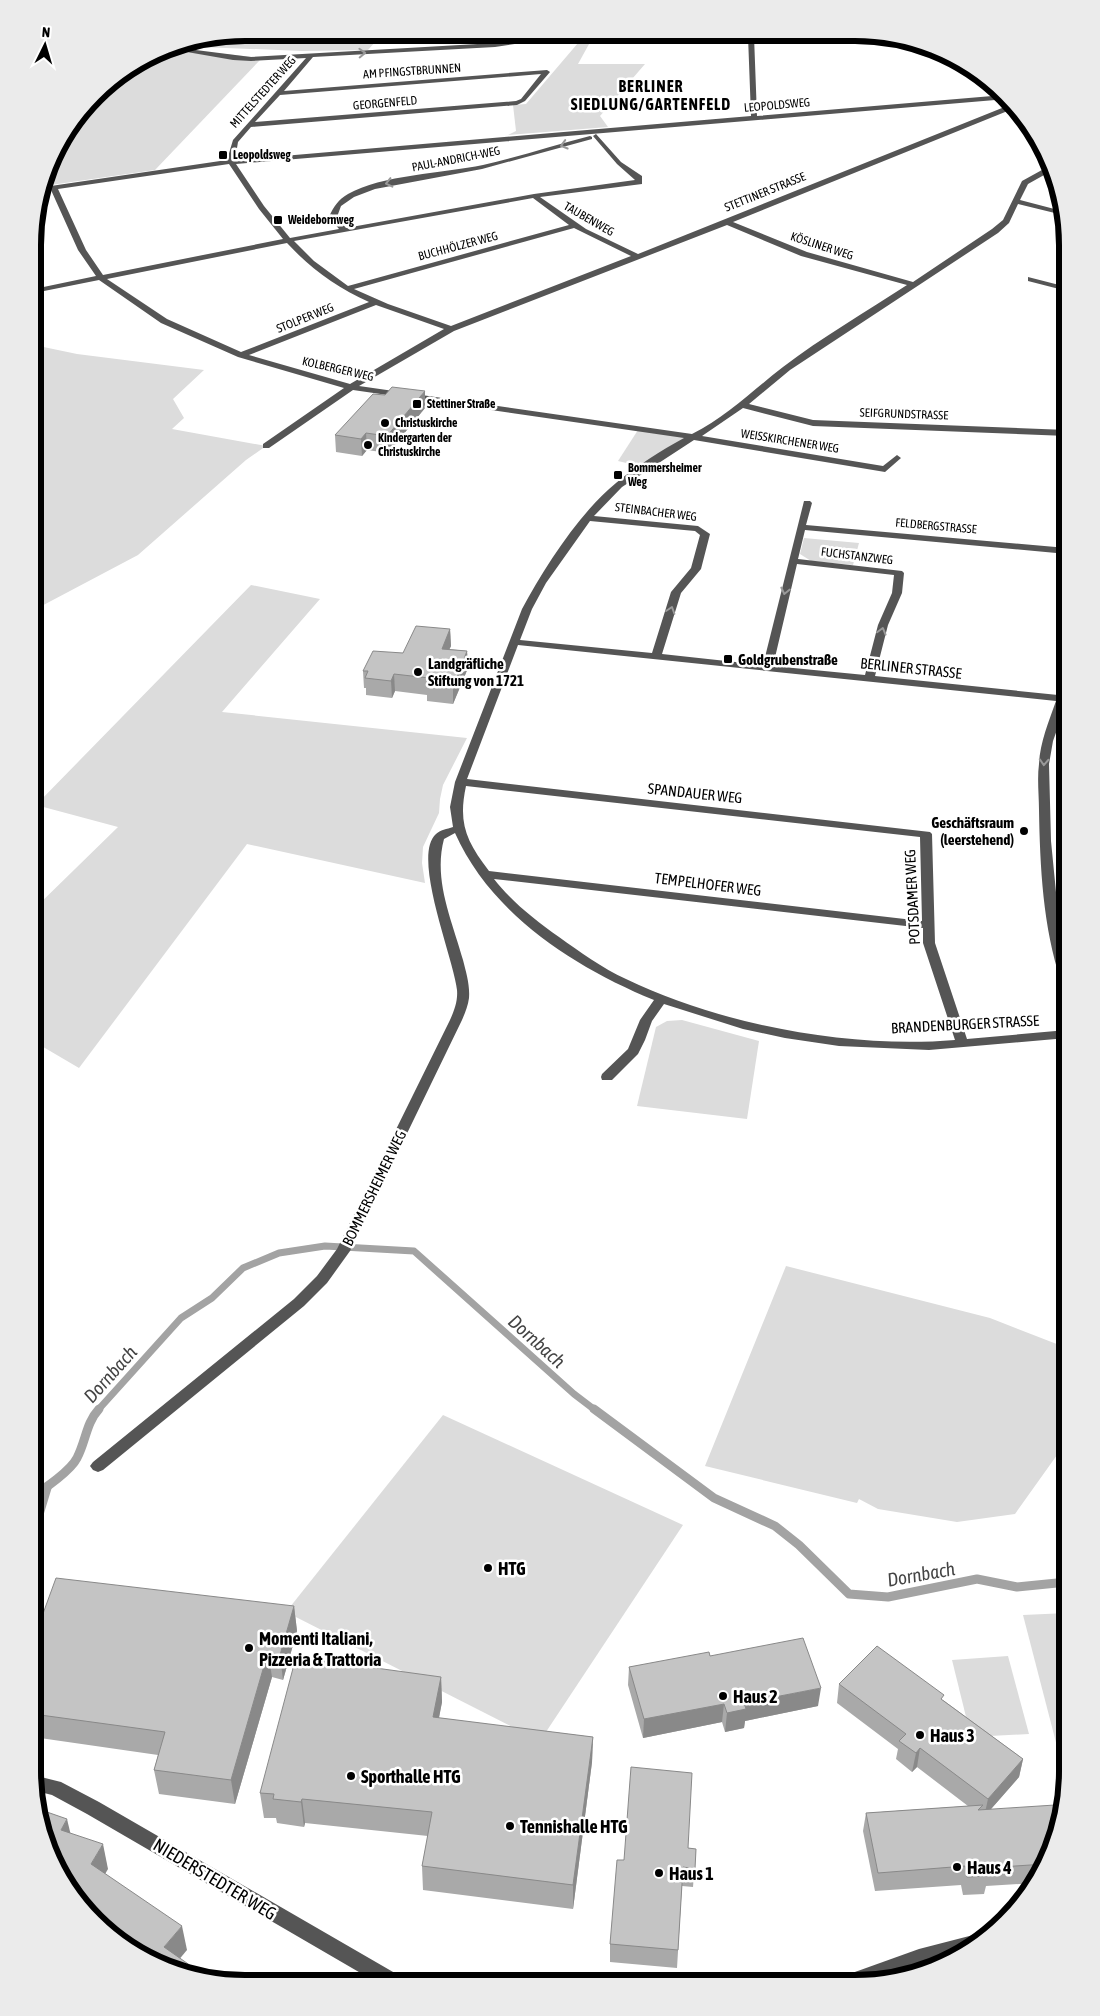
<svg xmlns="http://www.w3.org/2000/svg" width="1100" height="2016" font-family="'Asap Condensed',sans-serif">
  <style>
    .green { fill: #dcdcdc }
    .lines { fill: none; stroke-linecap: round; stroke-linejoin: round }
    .stream-far1 { stroke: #a3a3a3; stroke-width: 7 }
    .stream { stroke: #a3a3a3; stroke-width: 9 }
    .minor { fill: #555; fill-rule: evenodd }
    .wall { fill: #a9a9a9 }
    .shaded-wall { fill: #898989 }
    .building { fill: #c4c4c4; stroke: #898989 }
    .oneway { stroke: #999 }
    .poi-dot { fill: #000; stroke: #fff; stroke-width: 2 }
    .labels { text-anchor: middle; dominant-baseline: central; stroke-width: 5; stroke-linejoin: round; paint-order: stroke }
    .far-street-label { font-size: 12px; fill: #000; stroke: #fff }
    .far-poi-label { font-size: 12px; font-weight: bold; fill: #000; stroke: #fff; text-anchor: start }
    .poi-label { font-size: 15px; font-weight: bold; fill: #000; stroke: #fff; text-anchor: start }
    .street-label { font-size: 15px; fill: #000; stroke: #fff }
    .far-district-label { font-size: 16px; font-weight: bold; letter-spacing: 1px; fill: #000; stroke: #fff }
    .near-poi-label { font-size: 18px; font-weight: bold; fill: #000; stroke: #fff; text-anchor: start }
    .near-street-label { font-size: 18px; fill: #000; stroke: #fff }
    .near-water-label { font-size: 19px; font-style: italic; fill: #444; stroke: #fff }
    .rim { fill: none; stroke: #000; stroke-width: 6 }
  </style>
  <rect width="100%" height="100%" fill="#fff"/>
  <g class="green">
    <polygon points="245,33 383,33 368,50 302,51 177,46"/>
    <polygon points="594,35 578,64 645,64 600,116 608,127 508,135 516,131 513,105 526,104 584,36"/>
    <polygon points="167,48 262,58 155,170 44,186 55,151 105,85"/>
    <polygon points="34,345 77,354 204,370 173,399 184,418 172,429 266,446 246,460 138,555 34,610"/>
    <polygon points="638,430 692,437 647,468 618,461"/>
    <polygon points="804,538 859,543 853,565 811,561 800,554"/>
    <polygon points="251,585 320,599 222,712 467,738 443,785 440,799 439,813 423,847 422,863 425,883 247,844 79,1068 33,1041 33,910 118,827 36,805"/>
    <polygon points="682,1020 759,1041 747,1119 637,1106 656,1027 667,1021"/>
    <polygon points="786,1266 990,1318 1067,1348 1067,1441 1015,1514 957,1522 878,1509 859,1499 857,1503 705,1466"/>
    <polygon points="443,1415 683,1525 540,1741 286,1612"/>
    <polygon points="1067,1613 1067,1785 1023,1615"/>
    <polygon points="1008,1656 1029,1734 971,1737 952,1660"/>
  </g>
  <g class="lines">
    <polyline class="stream-far1" points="98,1410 181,1318 212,1298 243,1268 279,1253 325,1246 414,1251 574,1394 595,1410"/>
    <g class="stream">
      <polyline points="594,1409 714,1498 775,1526 799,1545 849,1594 888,1597 977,1579 1017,1587 1067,1582"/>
      <path d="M33,1495C45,1489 71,1470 77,1458C86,1441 86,1423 99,1409"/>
      <polyline points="37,1521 47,1488"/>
    </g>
    <g class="minor">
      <path d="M561,34L574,35L495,47L313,57L284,91L547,70L550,72L525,101L517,105L251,127L238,142L235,160L751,116L748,36H754L757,116L1004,95L1007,99L236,164L264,206L290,238L339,229L329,217C334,206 338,200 348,194C381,175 444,173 483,165C519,157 554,145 590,136L592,137V139L482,169L375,189L354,197L341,206L337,217L346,228L534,194L635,180L617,164L593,136L596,134L621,162L642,176V184L540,197L586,229L638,254L1012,104L1015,108L733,222L807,252L913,282L992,229L1003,220L1022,181L1051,165L1053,170L1028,184L1020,200L1062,211L1063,215L1018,204L1009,223L998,233L790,370L749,404L813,420L1067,430V436L813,426L743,408L702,436L883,466L897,455L901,458L885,472L694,440L622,487L594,516L698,526L710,534L701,569L681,593L662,654L763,665L804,501H810L812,503L806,525L1067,548V554L805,530L798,559L902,571L904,573L902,593L888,625L875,676L1058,695L1062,682L1067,679V702L1053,741L1049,764L1051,841L1060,933L1067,964V985L1061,981C1043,927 1040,867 1039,810C1039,795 1037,779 1039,764C1040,742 1049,721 1056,701L518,645L467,779L930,832L932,834L935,943L967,1039L1067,1030V1038L929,1050L839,1046L785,1038L743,1029L664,1004L652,1021L645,1040L638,1054L612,1080H602L601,1077L602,1074L628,1049L640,1020L654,1000C574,967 491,914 455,833L444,839C433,880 452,920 463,960C466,972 470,985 469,998C468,1006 465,1013 462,1020L350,1251L327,1283L304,1306L103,1470L98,1472L93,1470L90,1466L93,1462L294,1299L317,1276L337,1249L450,1020C454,1011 458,1001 457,990C454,959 411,856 436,834C440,830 447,829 453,827L450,807L455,782L522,609C544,568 580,512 616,483C635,467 662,450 684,438L353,390L269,448H263V444L344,388L238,357L161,323L99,280L34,293V289L96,276L78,250L51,190L42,191L44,187L227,160L233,140L306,58L251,61L233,60L164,48L172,47L251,57L495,43ZM541,74L521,99L516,101L255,122L280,95ZM229,164L259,209L283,239L103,275L86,250L58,189ZM533,198L569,225L348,286L314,261L294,241ZM727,225L801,256L907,285C867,311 821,338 783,367C753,390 726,417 692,434L359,386L454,331ZM574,228L631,256L451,326L388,304L354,289ZM287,243C310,268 337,288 369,302L241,352L167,319L107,279ZM376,305L444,329L350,384L249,355ZM590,521L684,530L695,531L700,535L691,568L671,592L652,653L520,640L532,609L546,583ZM797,564L894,575L892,593L878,625L865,675L773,666ZM466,786L920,837L922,921L489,871C466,841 458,823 466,786ZM494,879L923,928V943L955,1040C850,1049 721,1025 626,979C602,968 580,952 559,937C535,920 512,902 494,879Z"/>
      <polygon points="1027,129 1033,129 1035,134 1027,131"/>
      <polygon points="1028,277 1067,287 1067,291 1028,281"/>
      <polygon points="33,1775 61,1782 99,1802 400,1976 402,1982 376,1982 87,1814 52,1795 36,1791"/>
      <path d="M981,1933L988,1936C966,1958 869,1987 839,1983L841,1977L919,1949Z"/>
    </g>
  </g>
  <g class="wall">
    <polygon points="425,408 388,453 367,450 362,456 336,452 335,435"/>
    <polygon points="450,629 451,646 449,649 467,651 468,668 453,704 427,701 427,695 395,691 392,698 366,695 366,688 364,688 363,671 403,653"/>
    <polygon points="294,1606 297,1631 283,1680 272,1677 235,1804 159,1794 154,1770 158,1755 33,1737 33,1641"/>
    <polygon points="710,1656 818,1706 745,1721 744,1728 725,1732 722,1722 643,1738 628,1685 629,1667"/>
    <polygon points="441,1677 442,1702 439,1718 593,1737 592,1762 573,1909 423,1890 422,1866 428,1836 305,1823 304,1827 277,1823 276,1818 264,1818 260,1793"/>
    <polygon points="839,1684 943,1700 1023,1759 1019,1777 991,1809 1051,1852 1034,1883 986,1886 984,1894 963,1895 961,1885 875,1891 863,1831 866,1813 968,1806 917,1767 912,1772 896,1759 898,1749 837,1703"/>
    <polygon points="688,1848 696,1849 693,1887 682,1886 677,1968 610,1962 610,1944 624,1860"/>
  </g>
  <g class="shaded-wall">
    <polygon points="425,391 425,408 388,453 387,436"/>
    <polygon points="366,433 367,450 362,456 361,439"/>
    <polygon points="450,629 451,646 442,666 442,649"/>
    <polygon points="467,651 468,668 453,704 453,687"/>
    <polygon points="394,674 395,691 392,698 391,681"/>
    <polygon points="294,1606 297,1631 283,1680 280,1655"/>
    <polygon points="268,1652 272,1677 235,1804 231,1780"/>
    <polygon points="441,1677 442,1702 434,1742 433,1717"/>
    <polygon points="821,1688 818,1706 745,1721 744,1728 725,1732 727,1713 744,1703"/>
    <polygon points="724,1704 722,1722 643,1738 644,1719"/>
    <polygon points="593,1737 592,1762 573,1909 573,1885"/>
    <polygon points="920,1748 917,1767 912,1772 916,1753"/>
    <polygon points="1023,1759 1019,1777 984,1817 988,1799"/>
    <polygon points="302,1799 305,1823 304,1827 301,1802"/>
    <polygon points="67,1819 73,1844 61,1830"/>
    <polygon points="103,1844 108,1869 97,1888 91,1864"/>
    <polygon points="182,1926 187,1950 172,1968 164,1947"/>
  </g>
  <g class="building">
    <polygon points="392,387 425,391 387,436 366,433 361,439 335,435 373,394 385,395"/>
    <polygon points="416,626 450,629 442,649 467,651 453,687 426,684 429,678 394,674 391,681 365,678 368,671 363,671 373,651 403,653"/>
    <polygon points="56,1578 294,1606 280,1655 268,1652 231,1780 154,1770 165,1732 33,1714 33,1641"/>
    <polygon points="803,1638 821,1688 744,1703 746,1709 727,1713 724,1704 644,1719 629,1667 709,1652 710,1656"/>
    <polygon points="877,1646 944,1695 941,1699 1023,1759 988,1799 920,1748 916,1753 899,1741 906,1734 839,1684"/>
    <polygon points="296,1657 441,1677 433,1717 593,1737 573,1885 422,1866 432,1812 302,1799 301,1802 273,1799 274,1794 260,1793"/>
    <polygon points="631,1767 692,1773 688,1848 696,1849 695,1869 683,1867 678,1950 610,1944 617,1860 624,1860"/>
    <polygon points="983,1805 978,1810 1055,1805 1059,1820 1051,1852 1045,1864 986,1868 988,1876 967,1877 965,1866 878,1873 866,1813"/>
    <polygon points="44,1811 67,1819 61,1830 103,1844 91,1864 182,1926 164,1947 211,1980 151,1962 105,1931 68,1889 44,1840 40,1818"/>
  </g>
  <defs><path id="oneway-chevron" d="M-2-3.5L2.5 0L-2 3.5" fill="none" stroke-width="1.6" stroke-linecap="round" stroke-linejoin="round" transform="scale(1.25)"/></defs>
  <g class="oneway">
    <use href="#oneway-chevron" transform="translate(362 53) rotate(-2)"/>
    <use href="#oneway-chevron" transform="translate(564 145) rotate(164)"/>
    <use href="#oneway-chevron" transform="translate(389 183) rotate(167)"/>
    <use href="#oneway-chevron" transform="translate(785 591) rotate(103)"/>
    <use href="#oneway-chevron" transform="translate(671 610) rotate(-72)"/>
    <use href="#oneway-chevron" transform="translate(882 631) rotate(-75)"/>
    <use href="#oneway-chevron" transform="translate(1044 762) rotate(93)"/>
  </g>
  <g class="poi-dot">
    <rect x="218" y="150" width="10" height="10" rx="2.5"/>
    <rect x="273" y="215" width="10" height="10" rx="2.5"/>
    <rect x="412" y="399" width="10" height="10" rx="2.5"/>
    <circle cx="385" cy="423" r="5"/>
    <circle cx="368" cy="445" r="5"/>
    <rect x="613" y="470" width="10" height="10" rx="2.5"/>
    <rect x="723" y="654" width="10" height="10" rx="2.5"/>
    <circle cx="418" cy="672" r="5"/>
    <circle cx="1024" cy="831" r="5"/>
    <circle cx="488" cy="1568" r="5"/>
    <circle cx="249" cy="1648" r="5"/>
    <circle cx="723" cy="1696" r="5"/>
    <circle cx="920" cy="1735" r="5"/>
    <circle cx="351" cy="1776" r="5"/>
    <circle cx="510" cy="1826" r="5"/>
    <circle cx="957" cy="1867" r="5"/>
    <circle cx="659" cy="1873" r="5"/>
  </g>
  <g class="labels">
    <g class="far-street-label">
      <text transform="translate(412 71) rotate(-4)">AM PFINGSTBRUNNEN</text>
      <text transform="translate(263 92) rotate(-48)">MITTELSTEDTER WEG</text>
      <text transform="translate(385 103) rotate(-5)">GEORGENFELD</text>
      <text transform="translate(777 105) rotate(-5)">LEOPOLDSWEG</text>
      <text transform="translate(456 159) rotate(-11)">PAUL-ANDRICH-WEG</text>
      <text transform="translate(765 192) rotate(-22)">STETTINER STRASSE</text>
      <text transform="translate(589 219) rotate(30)">TAUBENWEG</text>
      <text transform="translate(458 246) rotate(-15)">BUCHHÖLZER WEG</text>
      <text transform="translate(822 246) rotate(18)">KÖSLINER WEG</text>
      <text transform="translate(305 318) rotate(-22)">STOLPER WEG</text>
      <text transform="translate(338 369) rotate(13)">KOLBERGER WEG</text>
      <text transform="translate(904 414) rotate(2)">SEIFGRUNDSTRASSE</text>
      <text transform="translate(790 441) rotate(9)">WEISSKIRCHENER WEG</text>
      <text transform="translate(656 512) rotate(7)">STEINBACHER WEG</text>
      <text transform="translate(936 526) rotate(5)">FELDBERGSTRASSE</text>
      <text transform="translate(857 556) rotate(7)">FUCHSTANZWEG</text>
    </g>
    <g class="far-poi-label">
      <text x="233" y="155">Leopoldsweg</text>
      <text x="288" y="220">Weidebornweg</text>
      <text x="427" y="404">Stettiner Straße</text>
      <text x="395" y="423">Christuskirche</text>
      <text x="378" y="438">Kindergarten der<tspan x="378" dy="14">Christuskirche</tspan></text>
      <text x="628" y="468">Bommersheimer<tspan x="628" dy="14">Weg</tspan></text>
    </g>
    <g class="poi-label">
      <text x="738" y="659">Goldgrubenstraße</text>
      <text x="428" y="663">Landgräfliche<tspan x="428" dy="17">Stiftung von 1721</tspan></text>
      <text x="1014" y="822" text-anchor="end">Geschäftsraum<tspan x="1014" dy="17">(leerstehend)</tspan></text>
    </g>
    <g class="street-label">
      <text transform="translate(911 668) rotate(6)">BERLINER STRASSE</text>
      <text transform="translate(695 793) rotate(6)">SPANDAUER WEG</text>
      <text transform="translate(708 884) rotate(7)">TEMPELHOFER WEG</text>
      <text transform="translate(912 897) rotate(-93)">POTSDAMER WEG</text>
      <text transform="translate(965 1024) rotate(-3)">BRANDENBURGER STRASSE</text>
      <text transform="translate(374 1188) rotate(-64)">BOMMERSHEIMER WEG</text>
    </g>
    <g class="far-district-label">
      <text x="651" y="86">BERLINER<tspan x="651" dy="18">SIEDLUNG/GARTENFELD</tspan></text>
    </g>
    <g class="near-poi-label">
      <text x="498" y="1568">HTG</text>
      <text x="259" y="1638">Momenti Italiani,<tspan x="259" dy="21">Pizzeria &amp; Trattoria</tspan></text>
      <text x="733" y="1696">Haus 2</text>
      <text x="930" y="1735">Haus 3</text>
      <text x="361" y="1776">Sporthalle HTG</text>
      <text x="520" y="1826">Tennishalle HTG</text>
      <text x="967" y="1867">Haus 4</text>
      <text x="669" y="1873">Haus 1</text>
    </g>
    <g class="near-street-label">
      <text transform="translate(215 1879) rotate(31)">NIEDERSTEDTER WEG</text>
    </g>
    <g class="near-water-label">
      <text transform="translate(537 1341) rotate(42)">Dornbach</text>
      <text transform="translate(110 1374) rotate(-48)">Dornbach</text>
      <text transform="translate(921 1574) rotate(-10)">Dornbach</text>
    </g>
  </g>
  <path d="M0 0H1100V2016H0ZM245 41H855A204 204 0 0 1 1059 245V1771A204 204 0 0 1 855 1975H245A204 204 0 0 1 41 1771V245A204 204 0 0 1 245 41Z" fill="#ebebeb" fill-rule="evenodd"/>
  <path class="rim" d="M245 41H855A204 204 0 0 1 1059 245V1771A204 204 0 0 1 855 1975H245A204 204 0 0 1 41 1771V245A204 204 0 0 1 245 41Z"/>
  <g transform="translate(45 45) rotate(5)" stroke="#ffffff" stroke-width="4" paint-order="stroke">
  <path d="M0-4L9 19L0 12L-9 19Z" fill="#000000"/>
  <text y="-8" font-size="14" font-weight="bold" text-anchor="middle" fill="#000000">N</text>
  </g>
</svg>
